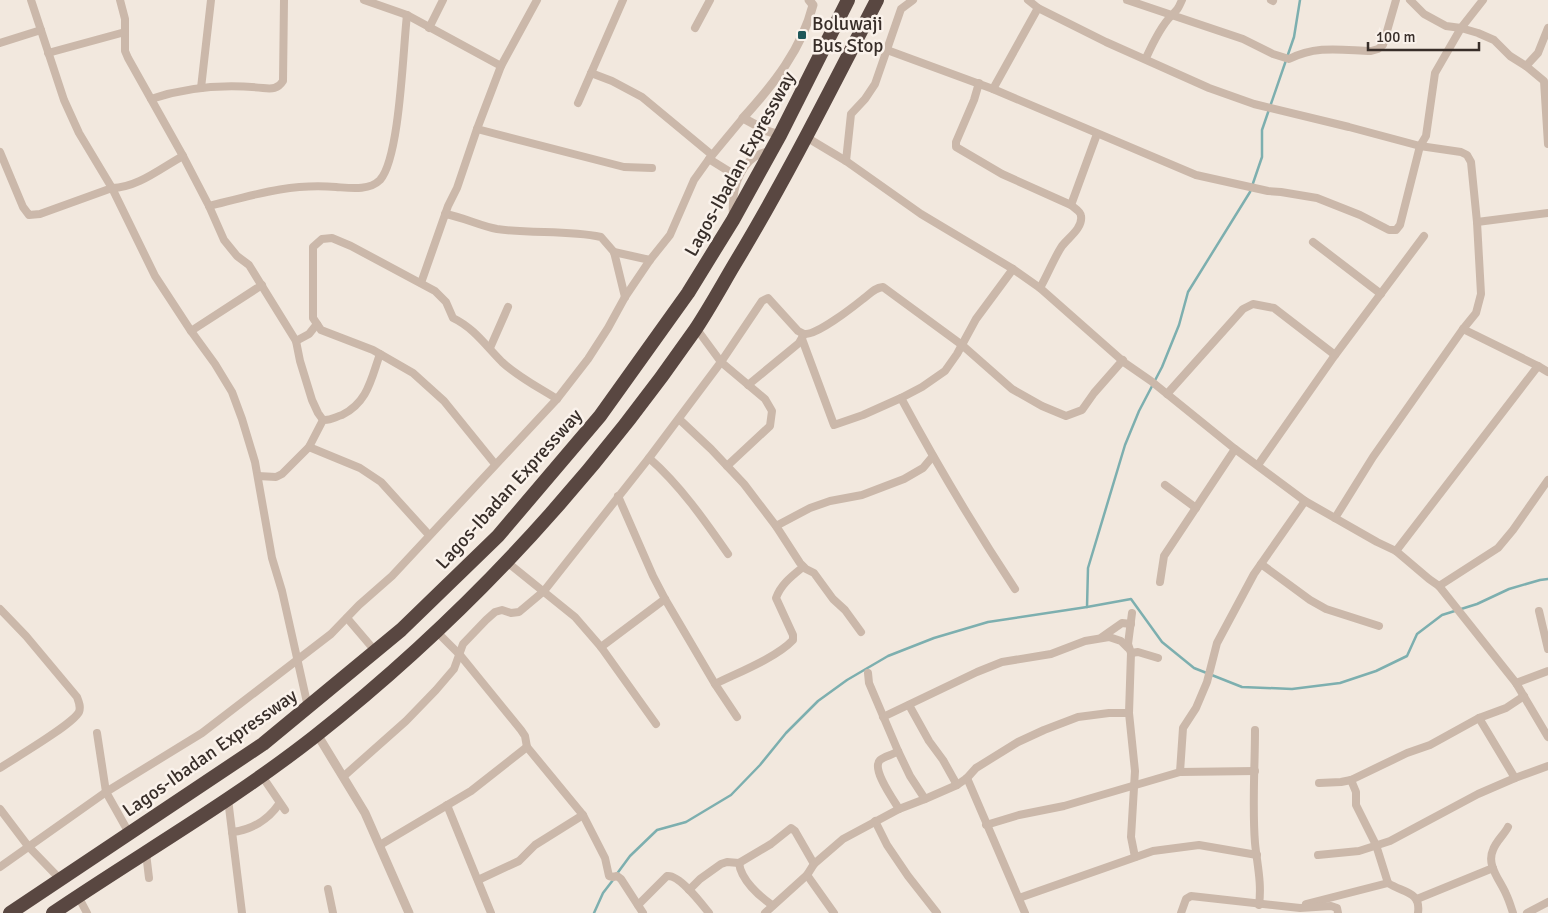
<svg xmlns="http://www.w3.org/2000/svg" width="1548" height="913" font-family="Signika,sans-serif">
  <style>
    .lines { fill: none; stroke-linecap: round; stroke-linejoin: round }
    .stream { stroke: #7dafaf; stroke-width: 2.5 }
    .minor { stroke: #cbb8aa; stroke-width: 8 }
    .tertiary { stroke: #cbb8aa; stroke-width: 9 }
    .motorway { stroke: #594741; stroke-width: 14 }
    .poi-dot { fill: #1f5759; stroke: #faf2eb; stroke-width: 2 }
    .labels { text-anchor: middle; dominant-baseline: central; stroke-width: 5; stroke-linejoin: round; paint-order: stroke }
    .poi-label { font-size: 19px; fill: #382e29; stroke: #faf2eb; text-anchor: start }
    .street-label { font-size: 19px; fill: #382e29; stroke: #faf2eb }
  </style>
  <rect width="100%" height="100%" fill="#f2e8de"/>
  <g class="lines">
    <g class="stream">
      <polyline points="1087,607 1088,568 1125,445 1139,411 1162,367 1179,325 1188,292 1250,192 1262,157 1262,130 1294,37 1300,0"/>
      <polyline points="616,875 630,856 657,830 686,822 731,795 760,765 786,733 818,701 847,680 888,656 934,638 988,622 1087,607 1131,599 1162,642 1194,668 1242,687 1292,689 1340,683 1376,671 1407,656 1417,634 1442,615 1477,604 1509,589 1540,580 1548,579"/>
      <polyline points="594,913 603,893 613,880"/>
    </g>
    <g class="minor">
      <polyline points="31,0 64,100 79,133 112,188 155,276 191,331 215,364 232,392 242,419 255,462 272,558 282,591 308,707"/>
      <polyline points="120,0 125,19 125,51 128,58 183,156 209,206 224,240 237,256 249,265 296,341 300,361 312,400 318,413 323,420"/>
      <polyline points="364,0 407,15 501,66"/>
      <polyline points="1028,0 1038,8 1106,42 1209,88 1254,104 1349,127 1420,146 1461,152 1467,155 1471,162 1477,222 1481,294 1476,313 1463,329 1373,457 1335,518"/>
      <path d="M1127,0L1243,39L1273,54L1289,59C1317,45 1341,50 1371,51L1378,49L1383,45L1396,0"/>
      <polyline points="1271,0 1273,1"/>
      <polyline points="1410,0 1424,14 1446,26 1461,28 1478,33 1494,40 1510,56 1526,66"/>
      <polyline points="429,28 443,0"/>
      <polyline points="695,28 710,0"/>
      <polyline points="1548,28 1538,53 1526,66 1544,81 1548,144"/>
      <polyline points="0,43 41,30"/>
      <polyline points="887,50 993,89 1196,175 1268,191 1281,192 1317,198 1360,215 1389,230 1396,230 1400,225 1420,146 1426,136 1435,73 1461,28 1483,0"/>
      <polyline points="48,53 125,32"/>
      <path d="M1146,58C1151,47 1162,25 1171,16C1178,9 1178,9 1182,0"/>
      <polyline points="591,73 612,81 642,97 712,155"/>
      <path d="M979,83L974,100L956,142V147L1002,174L1071,205C1074,208 1081,211 1081,216C1083,228 1068,238 1062,246C1054,258 1048,274 1040,288"/>
      <polyline points="201,88 211,0"/>
      <polyline points="993,89 1038,8"/>
      <path d="M151,99C187,87 225,84 263,88C272,89 278,89 283,81L284,0"/>
      <polyline points="578,103 623,0"/>
      <polyline points="477,129 624,167 652,168"/>
      <polyline points="806,137 846,161 921,214 1013,269 1040,288 1125,363 1151,381 1235,449 1305,501 1377,542 1396,551 1429,579 1439,586 1516,683 1548,737"/>
      <path d="M0,152L23,207L29,215L40,214L112,188C137,188 161,168 183,156"/>
      <polyline points="709,159 738,177"/>
      <polyline points="846,161 851,114 865,99 875,84 901,9 913,0"/>
      <polyline points="1071,205 1097,134"/>
      <path d="M209,206C253,195 290,183 336,187C350,188 369,191 380,180C400,158 403,48 407,15"/>
      <path d="M445,214C463,217 480,226 497,229C532,234 567,230 601,237L614,252L625,297"/>
      <path d="M733,215C731,188 741,155 771,151"/>
      <polyline points="1477,222 1548,213"/>
      <polyline points="1313,242 1381,294"/>
      <polyline points="614,252 650,260"/>
      <polyline points="421,283 448,206 457,188 477,129 501,66 537,0"/>
      <polyline points="696,328 721,362 765,399 772,411 770,426 727,466"/>
      <polyline points="1463,329 1538,366 1548,372"/>
      <polyline points="191,331 262,285"/>
      <polyline points="802,339 834,425 863,415 901,398 922,387 945,371 957,354 976,319 1013,269"/>
      <polyline points="296,341 309,334 317,324"/>
      <polyline points="490,348 508,307"/>
      <polyline points="748,385 799,343 803,336"/>
      <polyline points="1167,394 1243,309 1253,304 1274,308 1335,355"/>
      <path d="M901,398C936,463 974,527 1015,589"/>
      <polyline points="679,419 711,449 744,484 776,526 800,563 806,569 814,573 833,599 845,610 861,632"/>
      <polyline points="309,447 360,468 381,482 429,535"/>
      <path d="M649,458C680,485 705,521 728,554"/>
      <path d="M495,464L444,401L413,373L373,350L321,330L313,318V247L322,239L332,238L351,246L435,291L446,302L453,318C474,328 486,346 502,362C518,377 538,387 557,399"/>
      <polyline points="1258,465 1335,355 1424,236"/>
      <path d="M258,476L276,477L282,474L309,447L323,420C330,421 335,417 342,415C368,402 371,379 380,354"/>
      <polyline points="1165,485 1196,508"/>
      <polyline points="618,496 653,576 665,599 715,684 737,717"/>
      <polyline points="776,526 810,508 830,501 862,495 904,479 923,468 933,456"/>
      <polyline points="1396,551 1538,366"/>
      <polyline points="507,562 575,617 601,647 656,724"/>
      <polyline points="1261,564 1310,600 1326,609 1379,626"/>
      <polyline points="1160,582 1164,556 1235,449"/>
      <polyline points="1439,586 1498,548 1513,530 1548,480"/>
      <path d="M0,609L26,636L77,697C79,702 81,707 79,712C72,725 15,758 0,768"/>
      <polyline points="1539,611 1548,649"/>
      <polyline points="1132,613 1128,644 1131,653 1129,713 1135,771 1131,837 1135,857"/>
      <polyline points="347,618 376,652"/>
      <polyline points="436,631 460,655 521,730 525,736 527,747 583,815 605,858 609,876 613,877 617,876 621,879 643,913"/>
      <polyline points="1102,637 1122,623 1131,624"/>
      <polyline points="601,647 665,599"/>
      <polyline points="1131,653 1138,652 1158,658"/>
      <polyline points="868,673 869,683 898,751 910,776 925,799"/>
      <polyline points="1516,683 1548,671"/>
      <path d="M715,684C737,673 776,658 793,640V635L776,598C781,584 792,576 803,567"/>
      <polyline points="909,705 929,741 943,760 957,785"/>
      <polyline points="883,717 977,672 1002,662 1051,654 1085,641 1109,637 1121,641 1128,648"/>
      <polyline points="1479,718 1515,778"/>
      <path d="M1255,730C1255,767 1252,806 1255,843C1257,864 1262,883 1259,905"/>
      <polyline points="97,733 106,792 129,833"/>
      <path d="M898,751C893,755 885,756 880,760C871,769 893,799 899,809"/>
      <polyline points="1180,772 1183,728 1196,708 1207,682 1217,643 1254,574 1305,501"/>
      <polyline points="262,776 285,810"/>
      <path d="M344,776L406,721L436,690L454,669L463,644L486,620L495,612L502,610L511,613L519,612L544,591L649,458L721,362L762,301L768,298L798,331C800,332 803,334 805,334C817,335 853,307 863,299C870,294 874,288 883,287L962,345L1012,389L1042,406L1066,416L1082,410L1094,393L1123,360"/>
      <polyline points="967,778 1025,913"/>
      <path d="M1351,780L1356,792V805L1376,845L1388,883C1403,893 1421,891 1418,913"/>
      <polyline points="1319,783 1341,782 1351,780 1407,753 1430,745 1479,718 1506,708 1524,696"/>
      <polyline points="228,799 242,913"/>
      <polyline points="447,805 491,913"/>
      <polyline points="0,809 28,846 60,879"/>
      <polyline points="875,821 887,845 908,876 937,913"/>
      <polyline points="986,825 1019,815 1064,806 1180,772 1255,771"/>
      <path d="M1508,827C1504,835 1496,841 1493,850C1486,865 1500,880 1506,894C1509,900 1511,907 1513,913"/>
      <path d="M232,832C251,830 268,820 279,804"/>
      <polyline points="380,845 471,791 527,747"/>
      <polyline points="146,853 149,878"/>
      <polyline points="1318,855 1359,851 1390,841 1478,794 1515,778 1548,766"/>
      <path d="M739,863C741,880 759,896 772,905"/>
      <polyline points="0,867 106,792 202,733 331,634 359,605 392,576 557,399 588,359 608,328 625,297 650,260 670,235 694,180 709,159 743,118"/>
      <polyline points="807,875 834,913"/>
      <polyline points="478,880 519,861 535,845 583,815"/>
      <polyline points="328,889 333,913"/>
      <polyline points="689,890 700,879 721,864 727,862 739,863 771,844 791,828 795,831 814,864"/>
      <polyline points="78,896 87,913"/>
      <polyline points="1019,898 1153,851 1199,845 1257,855"/>
      <polyline points="1417,899 1493,868"/>
      <polyline points="1306,904 1388,883"/>
      <path d="M638,905L667,876C679,874 701,903 709,913"/>
      <polyline points="765,913 807,875 814,864 843,839 899,809 925,799 957,785 967,778 976,768 1018,742 1044,730 1078,717 1109,713 1129,713"/>
      <polyline points="1181,913 1186,899 1191,896 1300,908 1331,906 1337,908 1338,913"/>
      <polyline points="1527,913 1548,902"/>
    </g>
    <g class="tertiary">
      <path d="M780,135L767,131L743,118C773,85 802,49 813,5L809,0"/>
      <polyline points="317,734 365,813 409,913"/>
    </g>
    <g class="motorway">
      <polyline points="10,913 263,744 401,630 498,536 600,416 688,293 733,220 780,135 848,0"/>
      <path d="M53,913C140,854 231,802 314,737C460,622 589,483 695,330C709,309 721,287 734,265C786,179 831,89 877,0"/>
    </g>
  </g>
  <rect class="poi-dot" x="797" y="30" width="10" height="10" rx="2.5"/>
  <g class="labels">
    <g class="poi-label">
      <text x="812" y="24">Boluwaji<tspan x="812" dy="22">Bus Stop</tspan></text>
    </g>
    <g class="street-label">
      <text transform="translate(740 164) rotate(-61)">Lagos-Ibadan Expressway</text>
      <text transform="translate(509 489) rotate(-48)">Lagos-Ibadan Expressway</text>
      <text transform="translate(210 753) rotate(-35)">Lagos-Ibadan Expressway</text>
    </g>
  </g>
  <path d="M1368 42v8h111v-8" fill="none" stroke="#382e29" stroke-width="2.5"/>
  <text x="1376" y="42" font-size="15" fill="#382e29" stroke="#faf2eb" stroke-width="4" paint-order="stroke">100 m</text>
</svg>
